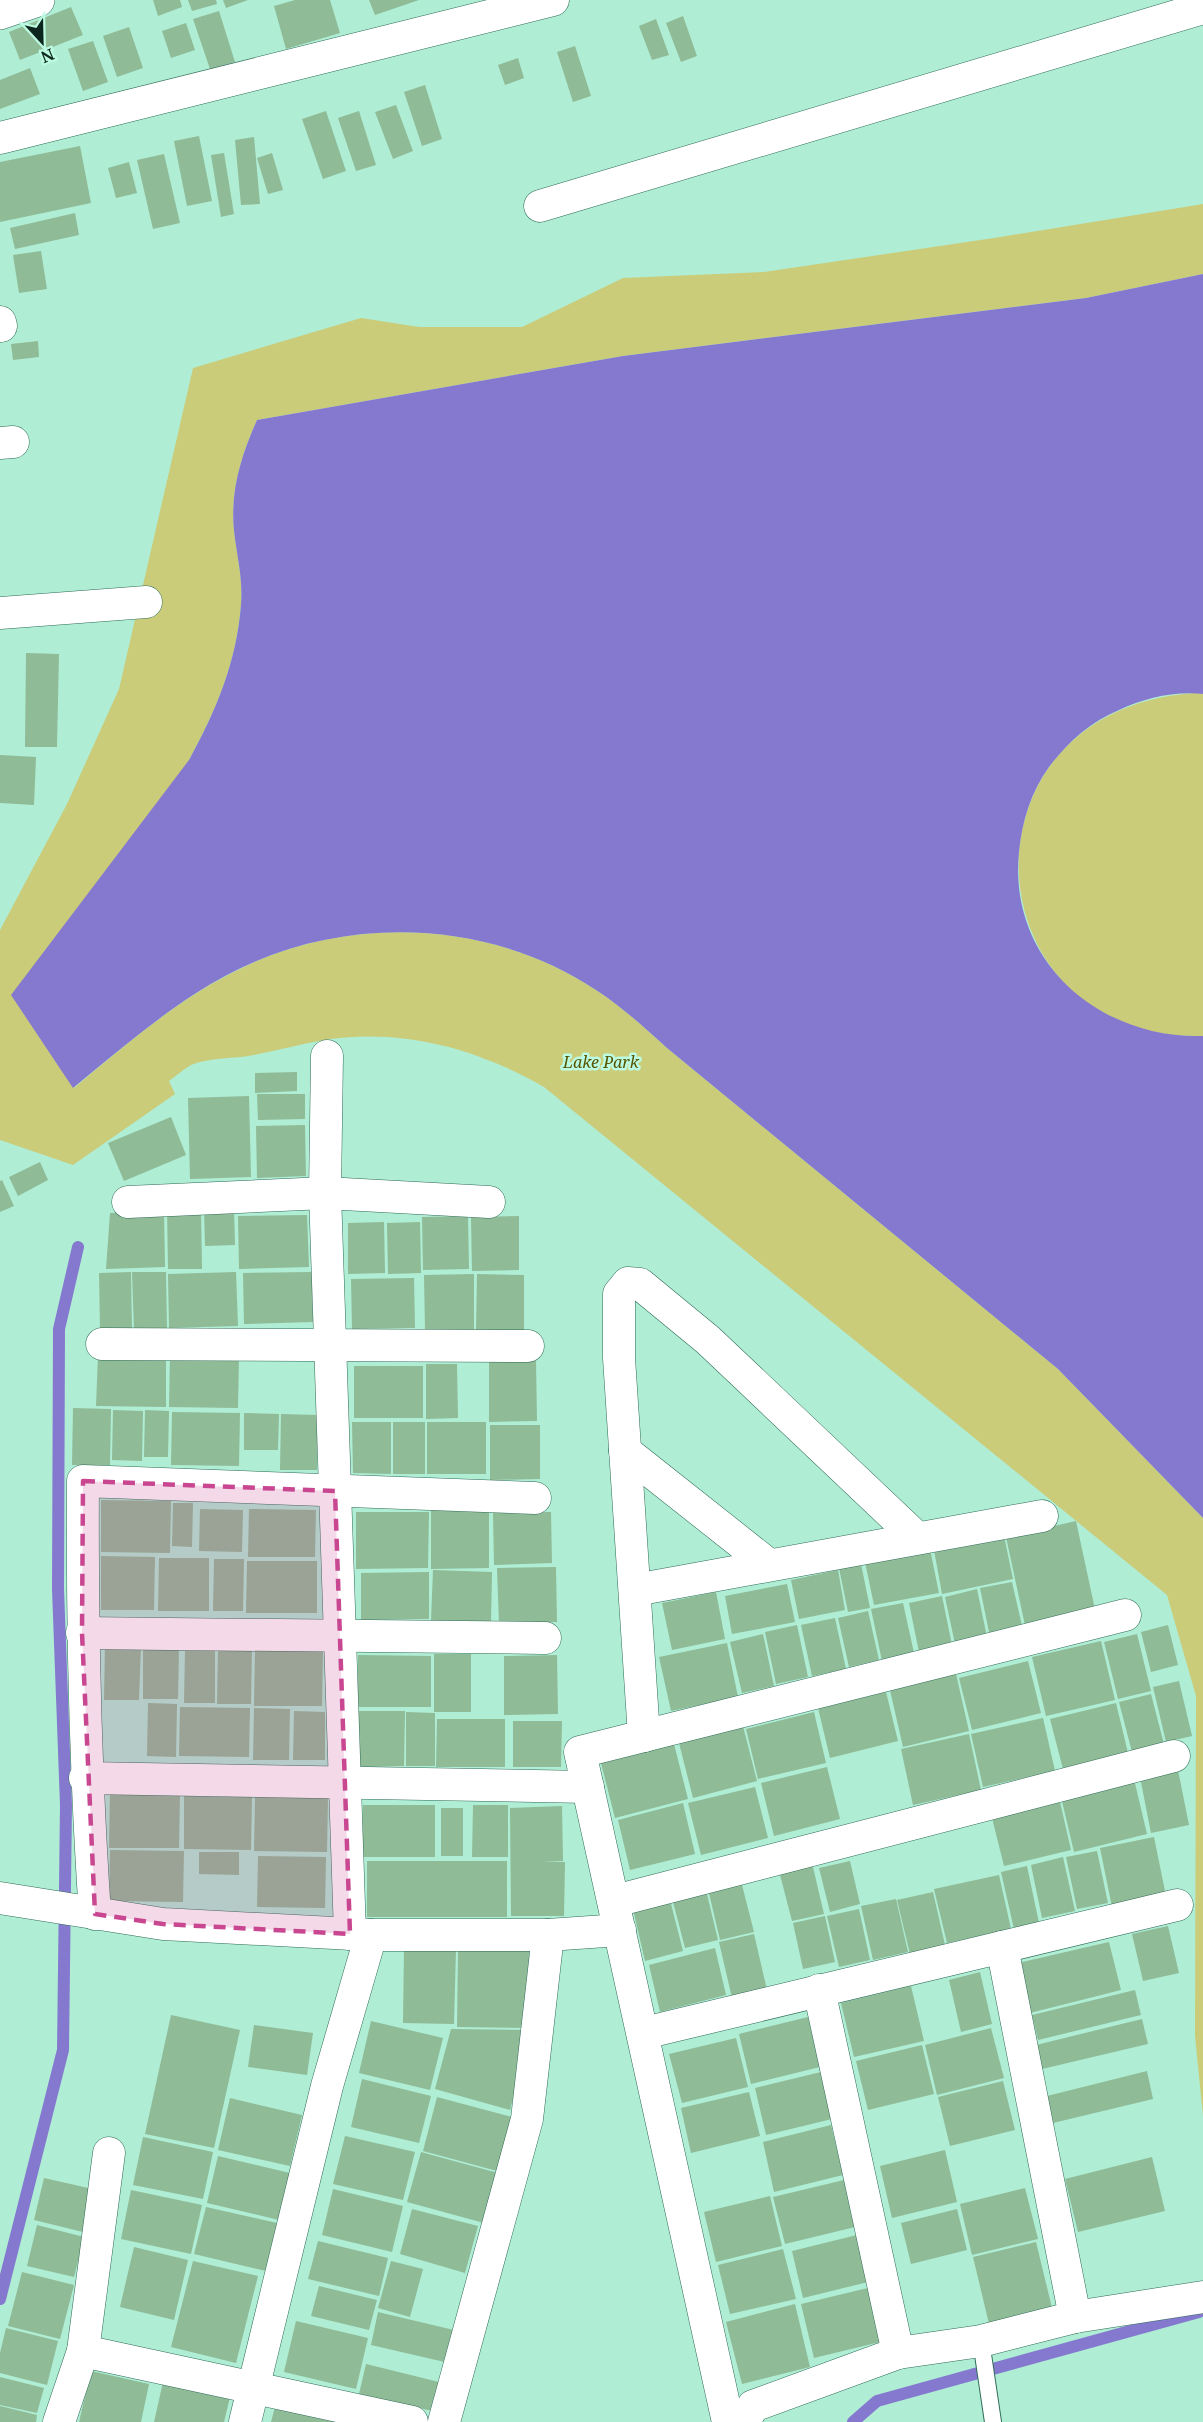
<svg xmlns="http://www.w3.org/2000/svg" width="1203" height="2422" font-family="'Noto Serif',serif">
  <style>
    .green { fill: #cbcc7a }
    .water { fill: #8579cf }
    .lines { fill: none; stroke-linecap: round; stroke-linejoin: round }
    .stream { stroke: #8579cf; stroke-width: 12 }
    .building { fill: #8fbb96 }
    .lane-casing { stroke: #2f6b57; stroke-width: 18 }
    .street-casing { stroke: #2f6b57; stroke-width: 33 }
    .secondary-casing { stroke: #2f6b57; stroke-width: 34 }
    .lane { stroke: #fff; stroke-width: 16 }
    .street { stroke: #fff; stroke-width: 32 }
    .secondary { stroke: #fff; stroke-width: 33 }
    .marked { fill: #c84790; fill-opacity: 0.2; stroke: #c84790; stroke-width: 4.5; stroke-dasharray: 12 8; stroke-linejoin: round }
    .labels { text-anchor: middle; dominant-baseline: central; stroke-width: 5; stroke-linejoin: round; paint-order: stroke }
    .park-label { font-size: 16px; font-style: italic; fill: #555400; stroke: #bcfae2 }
  </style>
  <rect width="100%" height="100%" fill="#afedd5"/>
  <g class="green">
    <path d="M1203,204V274L1086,298L623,356L257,420C241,456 230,491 234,531C237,557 243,578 241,604C237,661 216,711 189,760L74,1088C122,1048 172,1004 228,975C341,914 488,918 596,990C622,1007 644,1027 667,1048L1058,1369L1203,1518V2116L1195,2036L1196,1696L1167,1595L544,1087C478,1049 406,1029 330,1039C305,1043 279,1050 254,1055C235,1059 209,1057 191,1065C184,1069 176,1076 169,1081L175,1094L73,1165L0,1140V930L67,804L119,689L193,368L361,318L419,327H522L623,278L764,272L994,238Z"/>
    <path d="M1194,693L1203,694V1036C970,1043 948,710 1194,693Z"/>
  </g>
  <path class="water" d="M1203,274V694C1174,691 1145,698 1119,710C1090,722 1068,742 1049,767C1031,792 1022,821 1019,852C1008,961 1099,1039 1203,1036V1518L1058,1369L667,1048C644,1027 622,1007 596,990C488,918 341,914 227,975C172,1004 122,1048 73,1088L11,995L189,760C216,711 237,661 241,604C243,578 237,557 234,531C230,491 241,456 257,420L623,356L1086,298Z"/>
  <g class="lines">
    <g class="stream">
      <polyline points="0,2299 63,2050 66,1805 58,1589 59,1329 78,1247"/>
      <polyline points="853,2422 877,2401 1199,2312"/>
    </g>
  </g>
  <g class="building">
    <polygon points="153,0 180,0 182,7 158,16"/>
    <polygon points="188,0 216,0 217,4 192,11"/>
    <polygon points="223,0 248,0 226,8"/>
    <polygon points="295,0 330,0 340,33 286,49 274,6"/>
    <polygon points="369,0 419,0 375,15"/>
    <polygon points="71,7 83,35 20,60 9,32"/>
    <polygon points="219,11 235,62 210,69 193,19"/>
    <polygon points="683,16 697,56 681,62 666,23"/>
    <polygon points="656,19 669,55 652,60 639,26"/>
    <polygon points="186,23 195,50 171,58 162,31"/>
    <polygon points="129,27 143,68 117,77 103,36"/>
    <polygon points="93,41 108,82 83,91 68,49"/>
    <polygon points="575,46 591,96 573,102 557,52"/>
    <polygon points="518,58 524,78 505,85 498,65"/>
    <polygon points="30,68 40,94 0,109 0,80"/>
    <polygon points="425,85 442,139 422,146 404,92"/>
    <polygon points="396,105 413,151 393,159 375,112"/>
    <polygon points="326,111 346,171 323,179 302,119"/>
    <polygon points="359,111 376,165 356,171 338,118"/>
    <polygon points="199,136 212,201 187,206 174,141"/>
    <polygon points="254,137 260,204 241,205 235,140"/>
    <polygon points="80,146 91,203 0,222 0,162"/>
    <polygon points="224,153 234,214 221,217 211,155"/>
    <polygon points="272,153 283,190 268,194 257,158"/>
    <polygon points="164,154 180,223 153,229 137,160"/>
    <polygon points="129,162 137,193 116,198 108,168"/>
    <polygon points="75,213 79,235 15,249 10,228"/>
    <polygon points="41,251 47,289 19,293 13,255"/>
    <polygon points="38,341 39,357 13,360 11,344"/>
    <polygon points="26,653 59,654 57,747 25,747"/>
    <polygon points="0,755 36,757 34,805 0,803"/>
    <polygon points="297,1072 297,1091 255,1093 255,1073"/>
    <polygon points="257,1094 305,1094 305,1119 258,1120"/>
    <polygon points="249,1096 251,1177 190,1179 188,1098"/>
    <polygon points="171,1117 186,1155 124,1181 108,1143"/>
    <polygon points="305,1125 306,1176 257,1178 256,1126"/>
    <polygon points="40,1162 48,1180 18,1196 9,1177"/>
    <polygon points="2,1180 14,1206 0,1212 0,1181"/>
    <polygon points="201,1208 202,1269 168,1269 167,1209"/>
    <polygon points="234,1208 235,1245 205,1246 204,1209"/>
    <polygon points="164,1211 165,1267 106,1269 110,1213"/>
    <polygon points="307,1215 309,1267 239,1269 238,1216"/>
    <polygon points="468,1216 469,1269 423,1270 422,1217"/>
    <polygon points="519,1216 519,1270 472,1271 471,1217"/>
    <polygon points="384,1222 385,1273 348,1274 348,1223"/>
    <polygon points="420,1222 421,1273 388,1274 387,1223"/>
    <polygon points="131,1272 132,1330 100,1331 99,1273"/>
    <polygon points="132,1272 166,1272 167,1329 134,1330"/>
    <polygon points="236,1272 238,1326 169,1328 168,1274"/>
    <polygon points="312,1272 313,1322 244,1324 243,1273"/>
    <polygon points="474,1274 474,1331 425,1331 424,1275"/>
    <polygon points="477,1274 524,1275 524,1331 476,1331"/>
    <polygon points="414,1278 415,1328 352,1329 351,1279"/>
    <polygon points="98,1355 166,1356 166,1407 96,1406"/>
    <polygon points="170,1356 239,1357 238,1408 169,1407"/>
    <polygon points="489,1361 536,1361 537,1421 489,1422"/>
    <polygon points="426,1364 457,1364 458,1418 426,1419"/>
    <rect x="354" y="1366" width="69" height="52"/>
    <polygon points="73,1408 111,1409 110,1465 72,1465"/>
    <polygon points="113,1410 143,1411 142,1461 112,1460"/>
    <polygon points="145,1410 169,1411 168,1457 144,1457"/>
    <polygon points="172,1412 240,1413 239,1466 171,1465"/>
    <polygon points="244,1413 279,1414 278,1450 244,1450"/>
    <polygon points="281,1414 318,1415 317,1470 280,1470"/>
    <polygon points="352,1422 391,1422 391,1474 353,1473"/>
    <rect x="393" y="1422" width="32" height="52"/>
    <rect x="427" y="1422" width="59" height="52"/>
    <polygon points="490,1425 540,1425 540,1479 490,1480"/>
    <polygon points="101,1500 171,1501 170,1553 101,1552"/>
    <polygon points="173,1503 193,1503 192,1547 172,1546"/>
    <polygon points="431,1508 489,1508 489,1568 431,1569"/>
    <polygon points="200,1509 243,1510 242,1552 199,1551"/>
    <polygon points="249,1509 316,1510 315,1557 248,1557"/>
    <polygon points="356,1512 429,1512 428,1568 356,1569"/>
    <polygon points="551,1512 552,1563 494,1565 493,1513"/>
    <polygon points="1076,1521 1096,1614 1026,1630 1006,1537"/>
    <polygon points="1004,1536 1013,1579 942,1594 934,1550"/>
    <polygon points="930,1549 939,1593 874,1605 865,1562"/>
    <polygon points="101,1556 155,1557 154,1610 101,1610"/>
    <polygon points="159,1558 209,1558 209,1611 158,1611"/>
    <polygon points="214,1559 244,1559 243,1611 213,1611"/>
    <polygon points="247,1561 317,1561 317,1613 246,1613"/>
    <polygon points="861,1564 870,1608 848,1612 839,1568"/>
    <polygon points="556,1567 557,1622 499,1624 497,1568"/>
    <polygon points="433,1570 492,1572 491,1623 431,1621"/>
    <polygon points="838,1570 845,1610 799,1619 791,1580"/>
    <polygon points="429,1572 429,1619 361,1620 361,1573"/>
    <polygon points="1012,1582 1023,1630 990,1637 980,1588"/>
    <polygon points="787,1584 795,1622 732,1634 725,1596"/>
    <polygon points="977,1589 987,1637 955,1644 945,1597"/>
    <polygon points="716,1592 725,1639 672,1650 662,1603"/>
    <polygon points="942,1596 952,1645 919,1652 909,1603"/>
    <polygon points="903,1603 914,1653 882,1661 871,1609"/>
    <polygon points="868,1611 879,1660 849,1667 838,1618"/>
    <polygon points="835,1618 846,1669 812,1676 801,1625"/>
    <polygon points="797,1625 808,1677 776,1684 765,1632"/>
    <polygon points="1168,1625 1178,1665 1151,1672 1141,1632"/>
    <polygon points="763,1634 774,1686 742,1693 730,1642"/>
    <polygon points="1137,1634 1151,1691 1118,1699 1104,1642"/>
    <polygon points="1101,1641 1115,1700 1046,1716 1032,1657"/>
    <polygon points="727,1643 738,1697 671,1711 659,1657"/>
    <polygon points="105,1645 141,1645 139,1700 104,1700"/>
    <polygon points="143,1645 179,1646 178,1699 143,1699"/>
    <polygon points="218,1647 252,1648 251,1704 217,1704"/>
    <polygon points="255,1648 323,1649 322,1706 254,1706"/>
    <polygon points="185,1651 215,1651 215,1703 184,1703"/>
    <rect x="434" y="1654" width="37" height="58"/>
    <polygon points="358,1655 431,1656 431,1707 358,1707"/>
    <polygon points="557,1655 558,1714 504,1715 504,1656"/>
    <polygon points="1028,1661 1041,1713 972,1730 959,1678"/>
    <polygon points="956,1674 969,1731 903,1747 890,1690"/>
    <polygon points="1179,1681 1192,1736 1166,1742 1153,1687"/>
    <polygon points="886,1692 898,1741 830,1758 818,1708"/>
    <polygon points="1151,1694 1165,1748 1133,1756 1119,1702"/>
    <polygon points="148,1703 177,1704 176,1757 147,1756"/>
    <polygon points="1116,1703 1128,1753 1063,1769 1050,1719"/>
    <polygon points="180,1707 250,1708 249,1757 179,1756"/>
    <polygon points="254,1708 290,1709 289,1760 253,1760"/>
    <polygon points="294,1711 325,1712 325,1760 293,1760"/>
    <polygon points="358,1711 405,1711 404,1766 357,1767"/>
    <polygon points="406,1712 435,1713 435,1766 406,1766"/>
    <polygon points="814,1712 826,1763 758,1779 746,1729"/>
    <polygon points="1043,1718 1055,1771 983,1787 971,1734"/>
    <polygon points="437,1719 505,1719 505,1767 436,1767"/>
    <polygon points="513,1721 562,1721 561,1767 513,1767"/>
    <polygon points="743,1726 757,1781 693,1798 679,1743"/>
    <polygon points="969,1734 981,1790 913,1805 901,1749"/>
    <polygon points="674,1744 688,1799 615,1818 601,1763"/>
    <polygon points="827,1767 840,1819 774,1836 761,1783"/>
    <polygon points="1178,1770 1189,1825 1151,1833 1140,1777"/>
    <polygon points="1134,1779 1147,1834 1074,1852 1061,1797"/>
    <polygon points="755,1787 768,1838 701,1855 688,1803"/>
    <polygon points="110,1792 180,1793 179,1848 109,1848"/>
    <polygon points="184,1796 252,1797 251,1850 184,1849"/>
    <polygon points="255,1797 328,1797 327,1852 254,1851"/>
    <polygon points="1060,1802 1071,1850 1004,1866 992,1818"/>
    <polygon points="683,1803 695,1854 630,1870 618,1820"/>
    <polygon points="363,1805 435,1805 435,1857 362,1857"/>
    <polygon points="473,1805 508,1805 508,1857 472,1857"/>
    <polygon points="562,1806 563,1861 542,1862 565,1862 564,1916 511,1916 510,1808"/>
    <rect x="441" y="1808" width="22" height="48"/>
    <polygon points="1154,1837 1166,1896 1112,1907 1100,1848"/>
    <polygon points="110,1850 184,1851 183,1902 109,1901"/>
    <polygon points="1097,1851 1108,1903 1077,1909 1066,1857"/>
    <polygon points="199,1852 239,1852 239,1875 199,1874"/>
    <polygon points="258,1856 326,1857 325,1908 257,1907"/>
    <polygon points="1063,1857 1075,1911 1042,1918 1031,1865"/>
    <rect x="367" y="1861" width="140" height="56"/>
    <polygon points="850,1861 860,1904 830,1912 819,1868"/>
    <polygon points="812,1863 824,1914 792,1921 779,1871"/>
    <polygon points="1027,1866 1039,1923 1014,1929 1001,1872"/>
    <polygon points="999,1875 1011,1929 947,1943 934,1889"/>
    <polygon points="741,1881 754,1932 720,1940 708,1889"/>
    <polygon points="706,1890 718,1940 685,1948 672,1898"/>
    <polygon points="933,1892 945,1945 910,1954 897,1900"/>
    <polygon points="669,1896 683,1951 645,1961 632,1905"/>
    <polygon points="896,1899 908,1952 873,1960 861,1906"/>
    <polygon points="859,1909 870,1960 839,1967 827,1916"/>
    <polygon points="825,1916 835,1962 803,1969 793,1923"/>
    <polygon points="1168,1926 1179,1973 1143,1981 1132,1934"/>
    <polygon points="754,1934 767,1990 732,1998 719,1942"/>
    <polygon points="1109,1942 1121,1990 1030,2013 1018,1963"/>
    <polygon points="404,1948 456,1949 454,2024 403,2023"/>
    <polygon points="715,1948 726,1995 660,2012 649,1965"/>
    <polygon points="458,1950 529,1951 528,2028 457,2027"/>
    <polygon points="980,1972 992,2024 961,2032 949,1980"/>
    <polygon points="911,1986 924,2041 854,2057 841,2003"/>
    <polygon points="1135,1990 1141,2015 1038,2040 1032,2015"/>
    <polygon points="171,2015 240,2030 214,2148 145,2134"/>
    <polygon points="808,2017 820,2067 751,2084 739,2034"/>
    <polygon points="1142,2019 1148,2044 1042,2069 1036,2045"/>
    <polygon points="371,2021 443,2038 430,2090 359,2073"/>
    <polygon points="254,2025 313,2033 307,2075 248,2067"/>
    <polygon points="991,2028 1004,2078 937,2095 925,2045"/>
    <polygon points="451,2029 531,2030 510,2110 435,2089"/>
    <polygon points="736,2038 748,2087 682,2103 669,2054"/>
    <polygon points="922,2045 934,2094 868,2110 856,2061"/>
    <polygon points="1147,2071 1153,2099 1053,2123 1047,2096"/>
    <polygon points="821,2072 832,2119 766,2135 755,2088"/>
    <polygon points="362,2079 431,2096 419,2143 351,2127"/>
    <polygon points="1003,2081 1015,2130 950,2146 938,2097"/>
    <polygon points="749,2092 760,2136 691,2153 681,2108"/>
    <polygon points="437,2097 512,2117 497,2171 423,2151"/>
    <polygon points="230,2098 302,2115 290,2166 218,2150"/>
    <polygon points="831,2125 843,2175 774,2192 763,2142"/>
    <polygon points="345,2136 415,2152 403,2200 333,2184"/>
    <polygon points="143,2137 213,2152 203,2199 133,2185"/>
    <polygon points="945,2150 957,2202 892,2218 880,2166"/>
    <polygon points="421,2152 498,2173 484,2223 407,2202"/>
    <polygon points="218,2156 290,2173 279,2220 207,2203"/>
    <polygon points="1152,2157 1165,2211 1078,2232 1065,2179"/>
    <polygon points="44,2178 97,2190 87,2233 34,2220"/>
    <polygon points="844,2180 855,2227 785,2244 773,2197"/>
    <polygon points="1025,2188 1038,2239 972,2255 960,2204"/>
    <polygon points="333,2189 403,2206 392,2252 322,2235"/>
    <polygon points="131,2190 202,2205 191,2254 121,2239"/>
    <polygon points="770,2196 782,2246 716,2262 704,2212"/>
    <polygon points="206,2207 277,2223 266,2271 194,2254"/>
    <polygon points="412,2209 478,2226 465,2273 400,2254"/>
    <polygon points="957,2209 967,2250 911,2264 901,2223"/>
    <polygon points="37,2225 84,2237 74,2277 27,2266"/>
    <polygon points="857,2235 868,2282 803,2298 792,2251"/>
    <polygon points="318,2241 388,2258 379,2296 308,2279"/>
    <polygon points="1036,2242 1053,2312 990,2328 973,2257"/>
    <polygon points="134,2247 188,2260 174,2320 120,2307"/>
    <polygon points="783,2249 796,2299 730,2314 718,2265"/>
    <polygon points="193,2261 258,2276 236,2363 171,2347"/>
    <polygon points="391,2261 423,2269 410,2317 378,2308"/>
    <polygon points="22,2272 74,2285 60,2339 8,2326"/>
    <polygon points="319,2286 377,2300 369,2330 311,2316"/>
    <polygon points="872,2287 884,2341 814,2358 801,2304"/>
    <polygon points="795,2304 810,2367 742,2384 726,2322"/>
    <polygon points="378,2312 458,2331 449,2363 371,2345"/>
    <polygon points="296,2321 368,2338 356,2389 284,2372"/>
    <polygon points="6,2328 58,2341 47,2385 0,2373 0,2353"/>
    <polygon points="366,2364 439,2382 432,2411 359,2394"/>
    <polygon points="91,2371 149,2384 141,2422 79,2422"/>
    <polygon points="0,2377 44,2388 37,2413 0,2405"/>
    <polygon points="163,2382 230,2397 224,2422 154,2422"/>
    <polygon points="0,2406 37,2415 36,2422 0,2422"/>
    <polygon points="275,2407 335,2421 334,2422 271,2422"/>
  </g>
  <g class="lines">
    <g class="lane-casing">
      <polyline id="lane" points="981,2341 993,2422"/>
    </g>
    <g class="street-casing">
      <g id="street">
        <polyline points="0,138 553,0"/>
        <polyline points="540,206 1203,8"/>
        <polyline points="0,322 1,326"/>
        <polyline points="0,443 13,442"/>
        <polyline points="0,613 146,602"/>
        <polyline points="327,1056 325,1193 350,1934"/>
        <polyline points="128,1202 325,1193 489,1202"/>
        <polyline points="102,1344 528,1346"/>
        <polyline points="625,1451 769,1565"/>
        <polyline points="635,1590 1042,1516"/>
        <polyline points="82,1633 545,1638"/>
        <polyline points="644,1736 619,1358 619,1294 628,1283 640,1284 708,1340 917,1538"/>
        <polyline points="85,1778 588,1787"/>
        <polyline points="0,1898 163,1924 371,1935 548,1935 527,2119 444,2422"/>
        <polyline points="615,1901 1174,1756"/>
        <path d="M95,1914C85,1769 82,1626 83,1481L535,1498"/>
        <polyline points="548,1935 620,1930"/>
        <polyline points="1002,1947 1075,2317"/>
        <polyline points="819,1990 898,2353"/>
        <polyline points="644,2033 1177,1905"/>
        <polyline points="83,2351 109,2153"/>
        <polyline points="59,2422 83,2351 412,2422"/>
        <polyline points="245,2422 327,2086 371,1935"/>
        <polyline points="728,2422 580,1752 1125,1615"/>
        <polyline points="744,2422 753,2406 898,2353 981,2341 1075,2317 1203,2297"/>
      </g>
    </g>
    <g class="secondary-casing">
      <polyline id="secondary" points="0,13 38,0"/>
    </g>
    <use href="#lane" class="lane"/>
    <use href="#street" class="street"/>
    <use href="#secondary" class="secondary"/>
  </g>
  <path class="marked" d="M83,1481L335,1491L350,1934L163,1924L95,1914L82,1633Z"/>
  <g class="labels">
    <g class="park-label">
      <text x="601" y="1062">Lake Park</text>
    </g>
  </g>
  <g transform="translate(42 42) rotate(158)" stroke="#bcfae2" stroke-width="4.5" paint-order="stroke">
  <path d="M0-4.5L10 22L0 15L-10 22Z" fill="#0d261d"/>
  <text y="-9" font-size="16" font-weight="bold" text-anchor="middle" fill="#0d261d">N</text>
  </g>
</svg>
